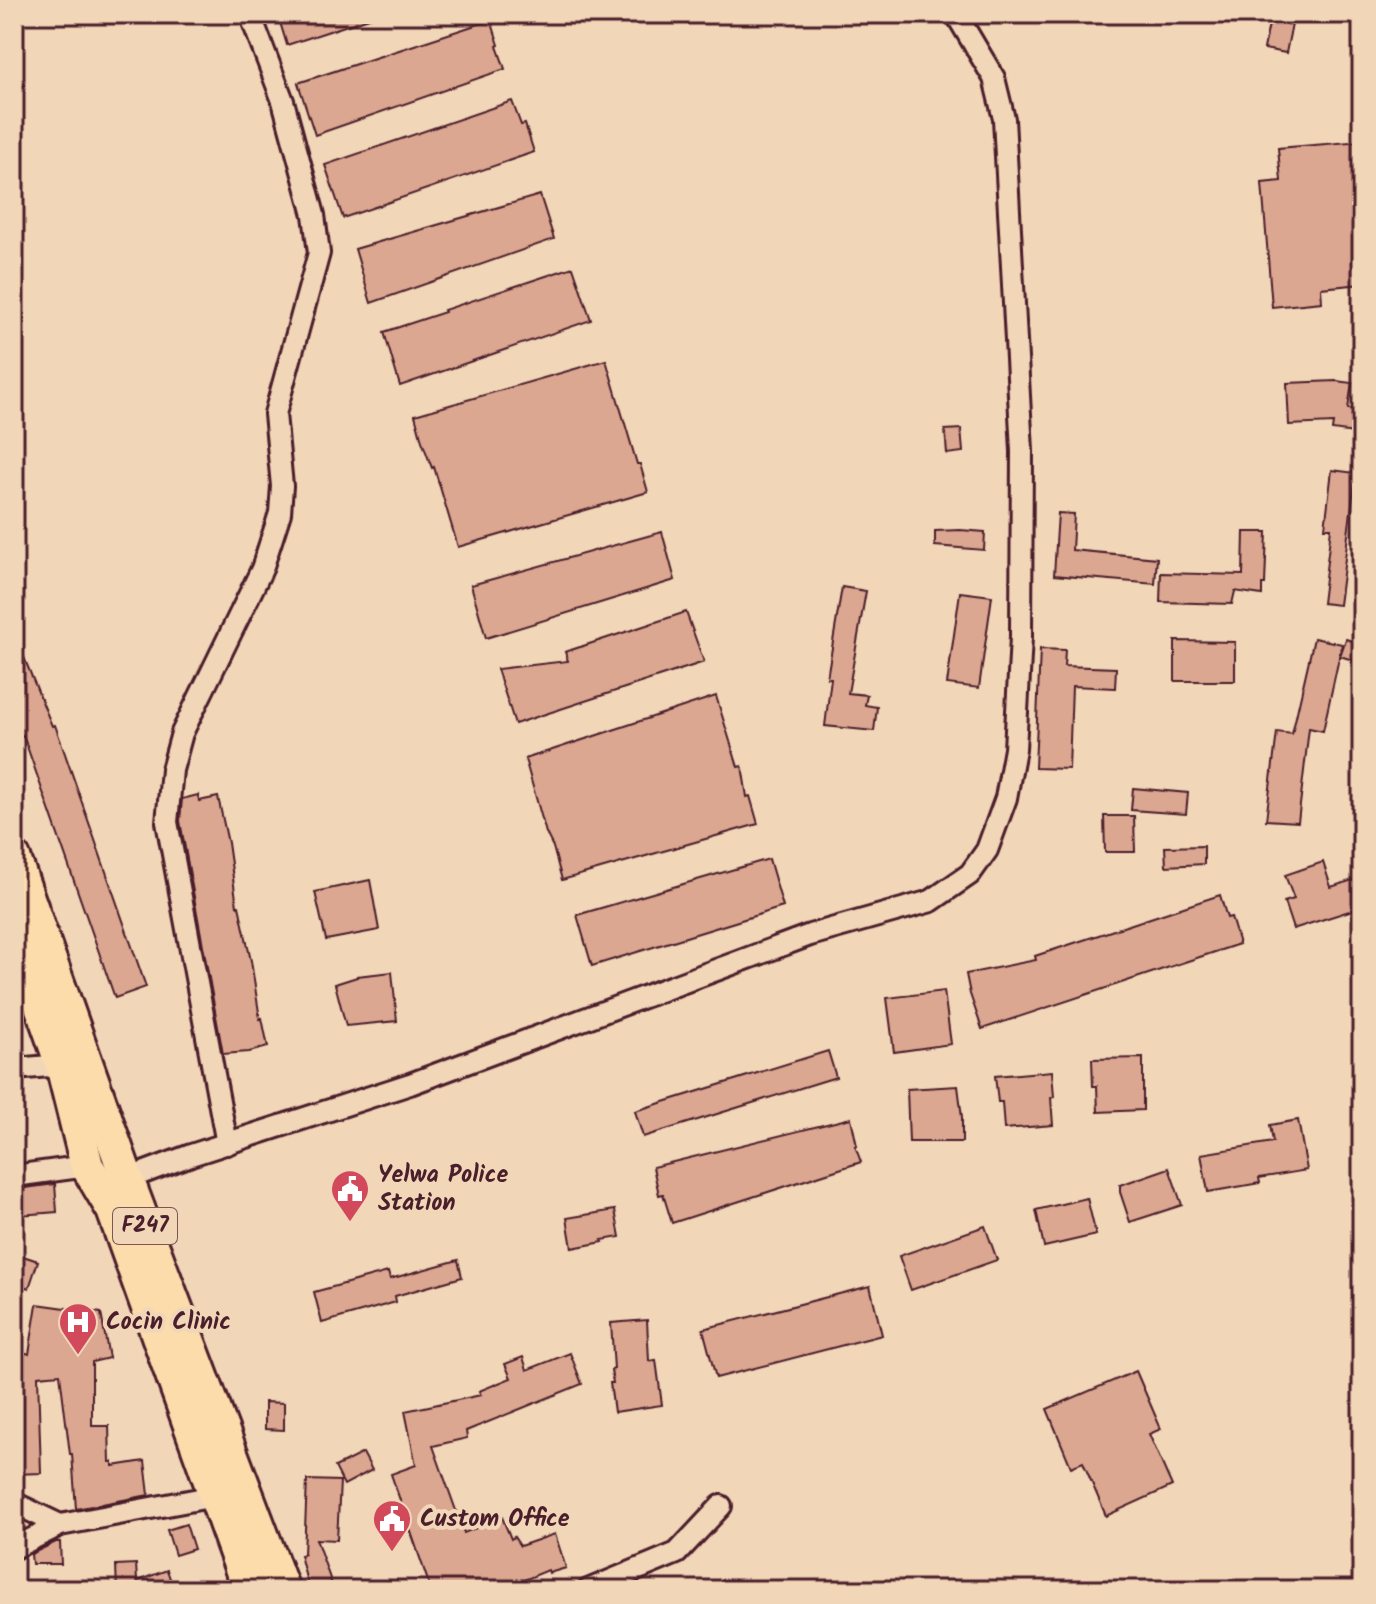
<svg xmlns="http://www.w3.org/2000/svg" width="1376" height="1604" font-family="Kalam,sans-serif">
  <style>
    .building { fill: #dca791; stroke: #4a1f2b; stroke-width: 2 }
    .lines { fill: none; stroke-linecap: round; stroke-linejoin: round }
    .street-casing { stroke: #4a1f2b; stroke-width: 26 }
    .primary-casing { stroke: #4a1f2b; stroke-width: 38 }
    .street { stroke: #f1d6b8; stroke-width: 20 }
    .primary { stroke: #fddcac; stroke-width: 32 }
    .labels { text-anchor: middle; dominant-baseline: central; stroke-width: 8; stroke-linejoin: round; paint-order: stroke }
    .shield { fill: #f1d6b8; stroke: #7c5655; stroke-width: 2 }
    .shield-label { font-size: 22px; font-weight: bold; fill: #4a1f2b }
    .poi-label { font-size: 24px; font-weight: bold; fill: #4a1f2b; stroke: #f1d6b8; text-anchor: start }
  </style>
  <rect width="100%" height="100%" fill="#f1d6b8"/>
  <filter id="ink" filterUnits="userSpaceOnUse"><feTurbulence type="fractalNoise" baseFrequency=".0125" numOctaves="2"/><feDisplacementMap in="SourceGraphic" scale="16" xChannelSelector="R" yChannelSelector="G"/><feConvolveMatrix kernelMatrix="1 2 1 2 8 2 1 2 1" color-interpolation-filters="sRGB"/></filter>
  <g filter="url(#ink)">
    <g class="building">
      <polygon points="292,14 371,14 372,17 287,45 279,19"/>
      <polygon points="1271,14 1294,14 1286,53 1264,49"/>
      <polygon points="491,20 499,45 497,46 505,69 315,135 298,83"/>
      <polygon points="512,101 521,125 525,124 534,152 343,218 325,165"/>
      <polygon points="1362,141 1362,284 1321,288 1322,302 1272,307 1262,183 1281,181 1278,148"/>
      <polygon points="540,195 554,239 371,303 355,249"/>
      <polygon points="573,267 591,320 400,386 384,332 445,312 444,310"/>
      <polygon points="606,360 637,464 640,464 648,492 458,547 434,467 432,468 422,441 415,415"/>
      <polygon points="1336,381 1352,383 1348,409 1362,411 1362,434 1332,430 1333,423 1289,425 1287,383"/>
      <polygon points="961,429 963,452 947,454 945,430"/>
      <polygon points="1332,470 1356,473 1339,605 1322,603 1331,528 1325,528"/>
      <polygon points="1058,513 1074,514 1072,550 1157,558 1155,584 1054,575"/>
      <polygon points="960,530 985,532 984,550 935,546 935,531"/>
      <polygon points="662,532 675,580 486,638 471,585"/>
      <polygon points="1244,532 1267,532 1265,584 1262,584 1262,595 1235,591 1232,604 1160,602 1161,573 1243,575"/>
      <polygon points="842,587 866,591 848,693 867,695 865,705 877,707 874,731 825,726 831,678 827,678"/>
      <polygon points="960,592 992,596 979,688 947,684"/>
      <polygon points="686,612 704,662 515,724 497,669 568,661 565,652"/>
      <polygon points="14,633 52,726 55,725 146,987 115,998 23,735 20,737 14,721"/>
      <polygon points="1314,638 1342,644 1323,731 1309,728 1298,822 1266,820 1277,732 1292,734"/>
      <polygon points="1346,639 1362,644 1362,663 1340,656"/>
      <polygon points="1175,641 1235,642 1235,681 1175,681"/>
      <polygon points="1040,649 1065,650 1064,666 1116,668 1115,688 1072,686 1069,769 1035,768"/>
      <polygon points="716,696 738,767 742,766 747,797 750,796 758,824 562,880 553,847 546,833 525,759"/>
      <polygon points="1133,788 1188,793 1186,814 1131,810"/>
      <polygon points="198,795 199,801 218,797 228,843 237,906 239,906 251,961 260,1019 262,1018 268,1047 249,1052 223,1054 180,821 182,799"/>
      <polygon points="1104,816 1134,816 1135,852 1105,852"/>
      <polygon points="1204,846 1204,864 1166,866 1165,847"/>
      <polygon points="769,859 783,907 592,966 577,915"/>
      <polygon points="1323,862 1331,887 1362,877 1362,907 1293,929 1284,902 1294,899 1285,875"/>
      <polygon points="370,880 379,930 326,940 315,892"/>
      <polygon points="1220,895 1227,918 1231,917 1239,944 982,1029 970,994 966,974 1036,960 1035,956"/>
      <polygon points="392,972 397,1021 346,1026 335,984 357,977 357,976"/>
      <polygon points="944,991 951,1044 894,1052 887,998"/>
      <polygon points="828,1051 836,1077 643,1137 635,1111"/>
      <polygon points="1143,1058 1143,1110 1098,1112 1097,1086 1093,1086 1092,1059"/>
      <polygon points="1052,1071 1054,1097 1051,1098 1053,1125 1004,1129 1002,1102 998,1102 995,1076"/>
      <polygon points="958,1086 962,1117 962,1142 909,1142 907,1089"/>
      <polygon points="851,1118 857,1146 855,1146 861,1162 672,1223 663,1194 659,1195 653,1167"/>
      <polygon points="1298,1120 1307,1170 1259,1178 1260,1183 1208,1192 1201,1154 1273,1142 1270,1125"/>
      <polygon points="1169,1168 1182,1205 1130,1222 1120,1192 1120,1185"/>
      <polygon points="55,1184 57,1212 20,1215 18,1189"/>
      <polygon points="1087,1198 1096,1235 1044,1247 1036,1210"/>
      <polygon points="615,1210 620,1237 602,1240 603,1242 572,1248 567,1218"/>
      <polygon points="985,1226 997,1260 911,1290 899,1256"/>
      <polygon points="14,1253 38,1261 29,1288 14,1283"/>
      <polygon points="458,1260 462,1277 395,1296 396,1302 322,1323 314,1292 388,1272 390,1279"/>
      <polygon points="870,1286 882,1335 716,1378 703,1329"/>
      <polygon points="37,1304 101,1313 109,1358 92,1362 92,1426 109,1426 110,1462 113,1462 113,1466 145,1461 149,1495 76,1509 72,1454 70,1454 60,1374 38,1376 41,1473 14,1474 14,1349 29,1354"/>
      <polygon points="647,1320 649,1361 656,1360 662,1405 614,1412 610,1383 613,1383 611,1370 614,1369 611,1323"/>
      <polygon points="570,1353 582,1384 466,1431 467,1438 433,1446 464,1533 502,1517 511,1539 514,1537 520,1546 555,1534 566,1568 549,1573 548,1570 500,1590 431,1590 391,1474 416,1465 405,1411 481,1395 479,1391 511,1378 505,1364 523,1357 527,1370"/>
      <polygon points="1136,1371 1161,1429 1149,1434 1172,1486 1106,1516 1083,1462 1071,1467 1047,1409"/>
      <polygon points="265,1402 284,1403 284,1430 265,1429"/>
      <polygon points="363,1453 372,1470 344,1485 335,1467"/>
      <polygon points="307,1480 340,1481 337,1540 316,1539 334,1590 309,1590 300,1555 304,1554"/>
      <polygon points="186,1524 194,1549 175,1555 167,1530"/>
      <polygon points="56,1542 60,1542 61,1564 32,1564 31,1554"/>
      <polygon points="136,1564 137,1581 167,1570 174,1590 117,1590 116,1565"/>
    </g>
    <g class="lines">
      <g class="street-casing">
        <g id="street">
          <polyline points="14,1069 62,1065"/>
          <polyline points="227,1144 167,822 172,770 182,733 262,569 280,513 282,486 275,414 319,253 314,215 283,101 250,14"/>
          <polyline points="14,1176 87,1166"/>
          <polyline points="127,1179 191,1155 410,1084 810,935 931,901 970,874 987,850 1006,798 1015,749 1021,637 1022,451 1004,119 994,78 956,14"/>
          <polyline points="14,1503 60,1525 215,1496"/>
          <polyline points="14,1548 60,1525"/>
          <polyline points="588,1590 677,1553 721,1506"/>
        </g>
      </g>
      <g class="primary-casing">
        <g id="primary">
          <polyline points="14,858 127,1179 283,1590"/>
          <polyline points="14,929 62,1065 87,1166 113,1210 249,1590"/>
        </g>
      </g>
      <use href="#street" class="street"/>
      <use href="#primary" class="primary"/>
    </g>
  </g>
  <defs>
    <g id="civic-pin" transform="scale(2)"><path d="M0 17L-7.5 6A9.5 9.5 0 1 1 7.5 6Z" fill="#d1495b" stroke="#f1d6b8"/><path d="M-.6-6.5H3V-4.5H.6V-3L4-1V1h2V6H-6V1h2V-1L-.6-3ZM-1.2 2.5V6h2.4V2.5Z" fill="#fff"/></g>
    <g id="hospital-pin" transform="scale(2)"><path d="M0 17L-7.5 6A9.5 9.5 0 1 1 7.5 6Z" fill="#d1495b" stroke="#f1d6b8"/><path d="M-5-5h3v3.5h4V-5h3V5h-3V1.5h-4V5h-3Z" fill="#fff"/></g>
  </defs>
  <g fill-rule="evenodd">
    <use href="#civic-pin" x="350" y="1189"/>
    <use href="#hospital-pin" x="78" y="1322"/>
    <use href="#civic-pin" x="392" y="1519"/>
  </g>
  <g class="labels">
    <rect class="shield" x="113" y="1208" width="64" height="36" rx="6"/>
    <g class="shield-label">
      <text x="145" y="1226">F247</text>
    </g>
    <g class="poi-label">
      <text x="378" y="1175">Yelwa Police<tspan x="378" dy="28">Station</tspan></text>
      <text x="106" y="1322">Cocin Clinic</text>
      <text x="420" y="1519">Custom Office</text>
    </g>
  </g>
  <rect width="1376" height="1604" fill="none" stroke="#f1d6b8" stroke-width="48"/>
  <rect x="24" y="24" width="1328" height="1556" fill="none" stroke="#4a1f2b" stroke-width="3" filter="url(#ink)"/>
</svg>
